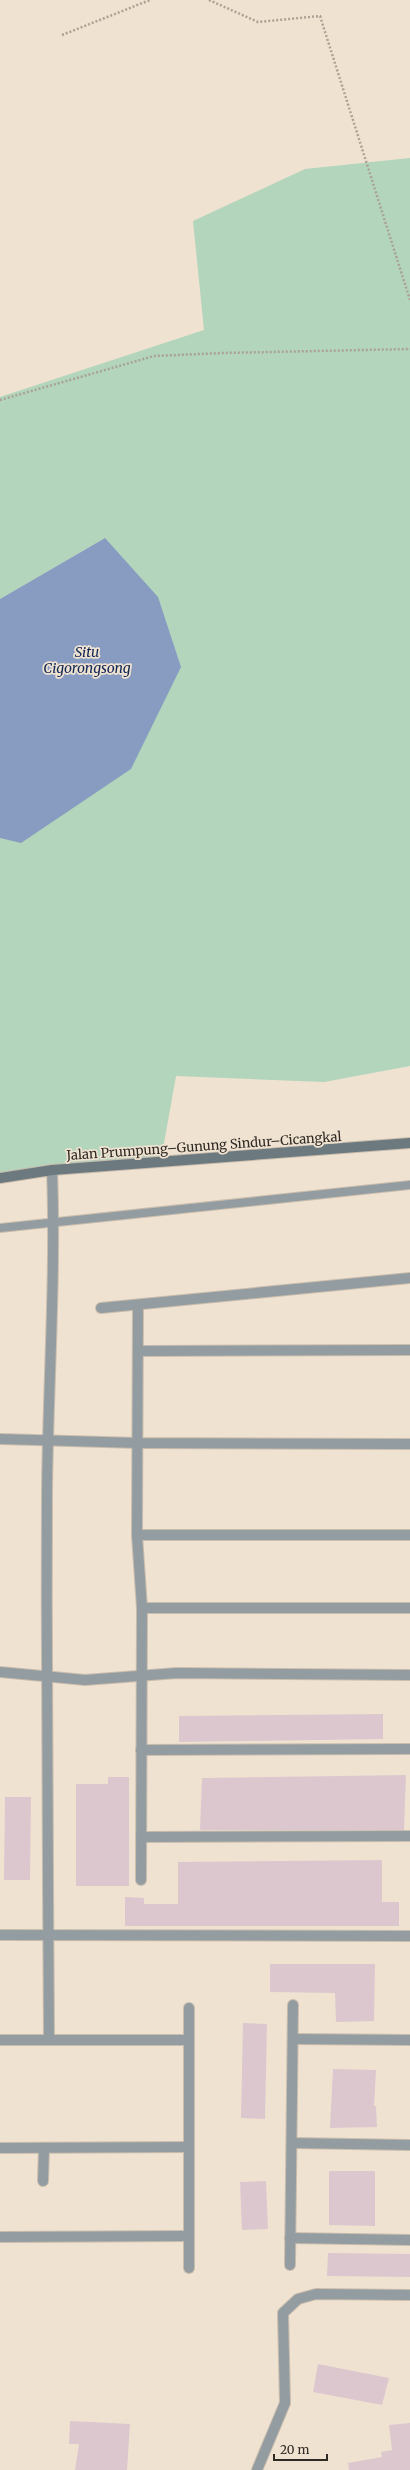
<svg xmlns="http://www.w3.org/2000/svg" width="410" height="2470" font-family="Merriweather,serif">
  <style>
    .green { fill: #b2d5bc }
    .water { fill: #889cc2 }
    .building { fill: #ddc7cf }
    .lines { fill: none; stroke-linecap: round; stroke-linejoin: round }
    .service-casing { stroke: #c9bdae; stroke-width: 10 }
    .minor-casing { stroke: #c9bdae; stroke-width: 12 }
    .secondary-casing { stroke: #c9bdae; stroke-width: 12 }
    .path { stroke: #aba194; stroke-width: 2.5; stroke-dasharray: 2 2; stroke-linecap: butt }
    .service { stroke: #939ca0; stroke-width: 8 }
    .minor { stroke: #939ca0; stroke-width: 10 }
    .secondary { stroke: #6c797f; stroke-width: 10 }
    .labels { text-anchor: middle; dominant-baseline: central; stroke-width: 3.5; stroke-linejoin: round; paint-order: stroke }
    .street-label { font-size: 13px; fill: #2f2a24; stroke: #efe2d1 }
    .water-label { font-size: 14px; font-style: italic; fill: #102655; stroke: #efe2d1 }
  </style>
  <rect width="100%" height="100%" fill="#efe2d1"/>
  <polygon class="green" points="410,158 410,1066 324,1082 176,1076 161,1160 0,1176 0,838 21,842 105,538 0,599 0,397 204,330 193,221 305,169"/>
  <polygon class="water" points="105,538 158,597 181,667 131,769 21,843 0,838 0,599"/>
  <g class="building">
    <polygon points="383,1714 383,1739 179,1742 179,1716"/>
    <polygon points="406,1775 404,1830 200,1830 202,1778"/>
    <polygon points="108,1777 129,1777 129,1886 76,1886 76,1784 108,1784"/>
    <polygon points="5,1797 31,1797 30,1880 4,1880"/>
    <polygon points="382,1860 382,1902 399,1902 399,1926 125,1926 125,1897 144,1898 144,1904 178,1904 178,1862"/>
    <polygon points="270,1964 375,1964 374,2021 336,2022 335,1993 270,1992"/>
    <polygon points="243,2023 267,2024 265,2119 241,2118"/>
    <polygon points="333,2069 376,2070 374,2106 376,2106 377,2127 330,2128"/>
    <polygon points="329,2171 375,2171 375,2226 329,2225"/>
    <polygon points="266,2181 268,2229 242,2230 240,2182"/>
    <polygon points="328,2253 410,2254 410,2277 327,2276"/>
    <polygon points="318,2364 389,2378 382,2405 313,2392"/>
    <polygon points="70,2421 130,2424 127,2470 75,2470 79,2444 69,2444"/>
    <polygon points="410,2423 410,2470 349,2470 348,2463 382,2457 381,2452 392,2450 389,2425"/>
  </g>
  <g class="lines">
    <g class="service-casing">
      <polyline id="service" points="0,1228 410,1185"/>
    </g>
    <g class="minor-casing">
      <g id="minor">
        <polyline points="138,1305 137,1535 142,1608 141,1880"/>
        <polyline points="101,1308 410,1278"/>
        <polyline points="138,1351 410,1350"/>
        <polyline points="0,1439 138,1443 410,1444"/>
        <polyline points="137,1535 410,1535"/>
        <polyline points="142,1608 410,1608"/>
        <polyline points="0,1672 85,1680 177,1673 410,1675"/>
        <polyline points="141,1750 410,1749"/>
        <polyline points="141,1837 410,1836"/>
        <polyline points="0,1935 410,1936"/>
        <path d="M49,2039C48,1857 46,1675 47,1493C48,1386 56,1278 52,1170"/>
        <polyline points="293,2039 410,2040"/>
        <polyline points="0,2040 188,2040"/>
        <polyline points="292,2143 410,2145"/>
        <polyline points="0,2148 188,2147"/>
        <polyline points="43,2181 44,2148"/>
        <polyline points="0,2237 188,2236"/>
        <polyline points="290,2238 410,2240"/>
        <polyline points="290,2265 293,2005"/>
        <polyline points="189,2268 189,2008"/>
        <polyline points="257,2470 285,2403 283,2313 298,2299 316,2294 410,2295"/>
      </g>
    </g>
    <g class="secondary-casing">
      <polyline id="secondary" points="0,1178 52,1170 410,1143"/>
    </g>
    <g class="path">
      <polyline points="209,0 258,22 320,16 410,300"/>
      <polyline points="62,35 150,0"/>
      <polyline points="0,400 154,356 223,353 410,349"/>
    </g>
    <use href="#service" class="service"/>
    <use href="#minor" class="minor"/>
    <use href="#secondary" class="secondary"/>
  </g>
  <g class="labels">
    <g class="street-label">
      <text transform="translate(204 1146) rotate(-4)">Jalan Prumpung–Gunung Sindur–Cicangkal</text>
    </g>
    <g class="water-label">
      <text x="87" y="652">Situ<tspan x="87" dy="16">Cigorongsong</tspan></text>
    </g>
  </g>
  <path d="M274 2454v6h53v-6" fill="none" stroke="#2f2a24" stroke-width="2"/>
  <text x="280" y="2454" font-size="12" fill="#2f2a24" stroke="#efe2d1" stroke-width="3" paint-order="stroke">20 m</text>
</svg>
